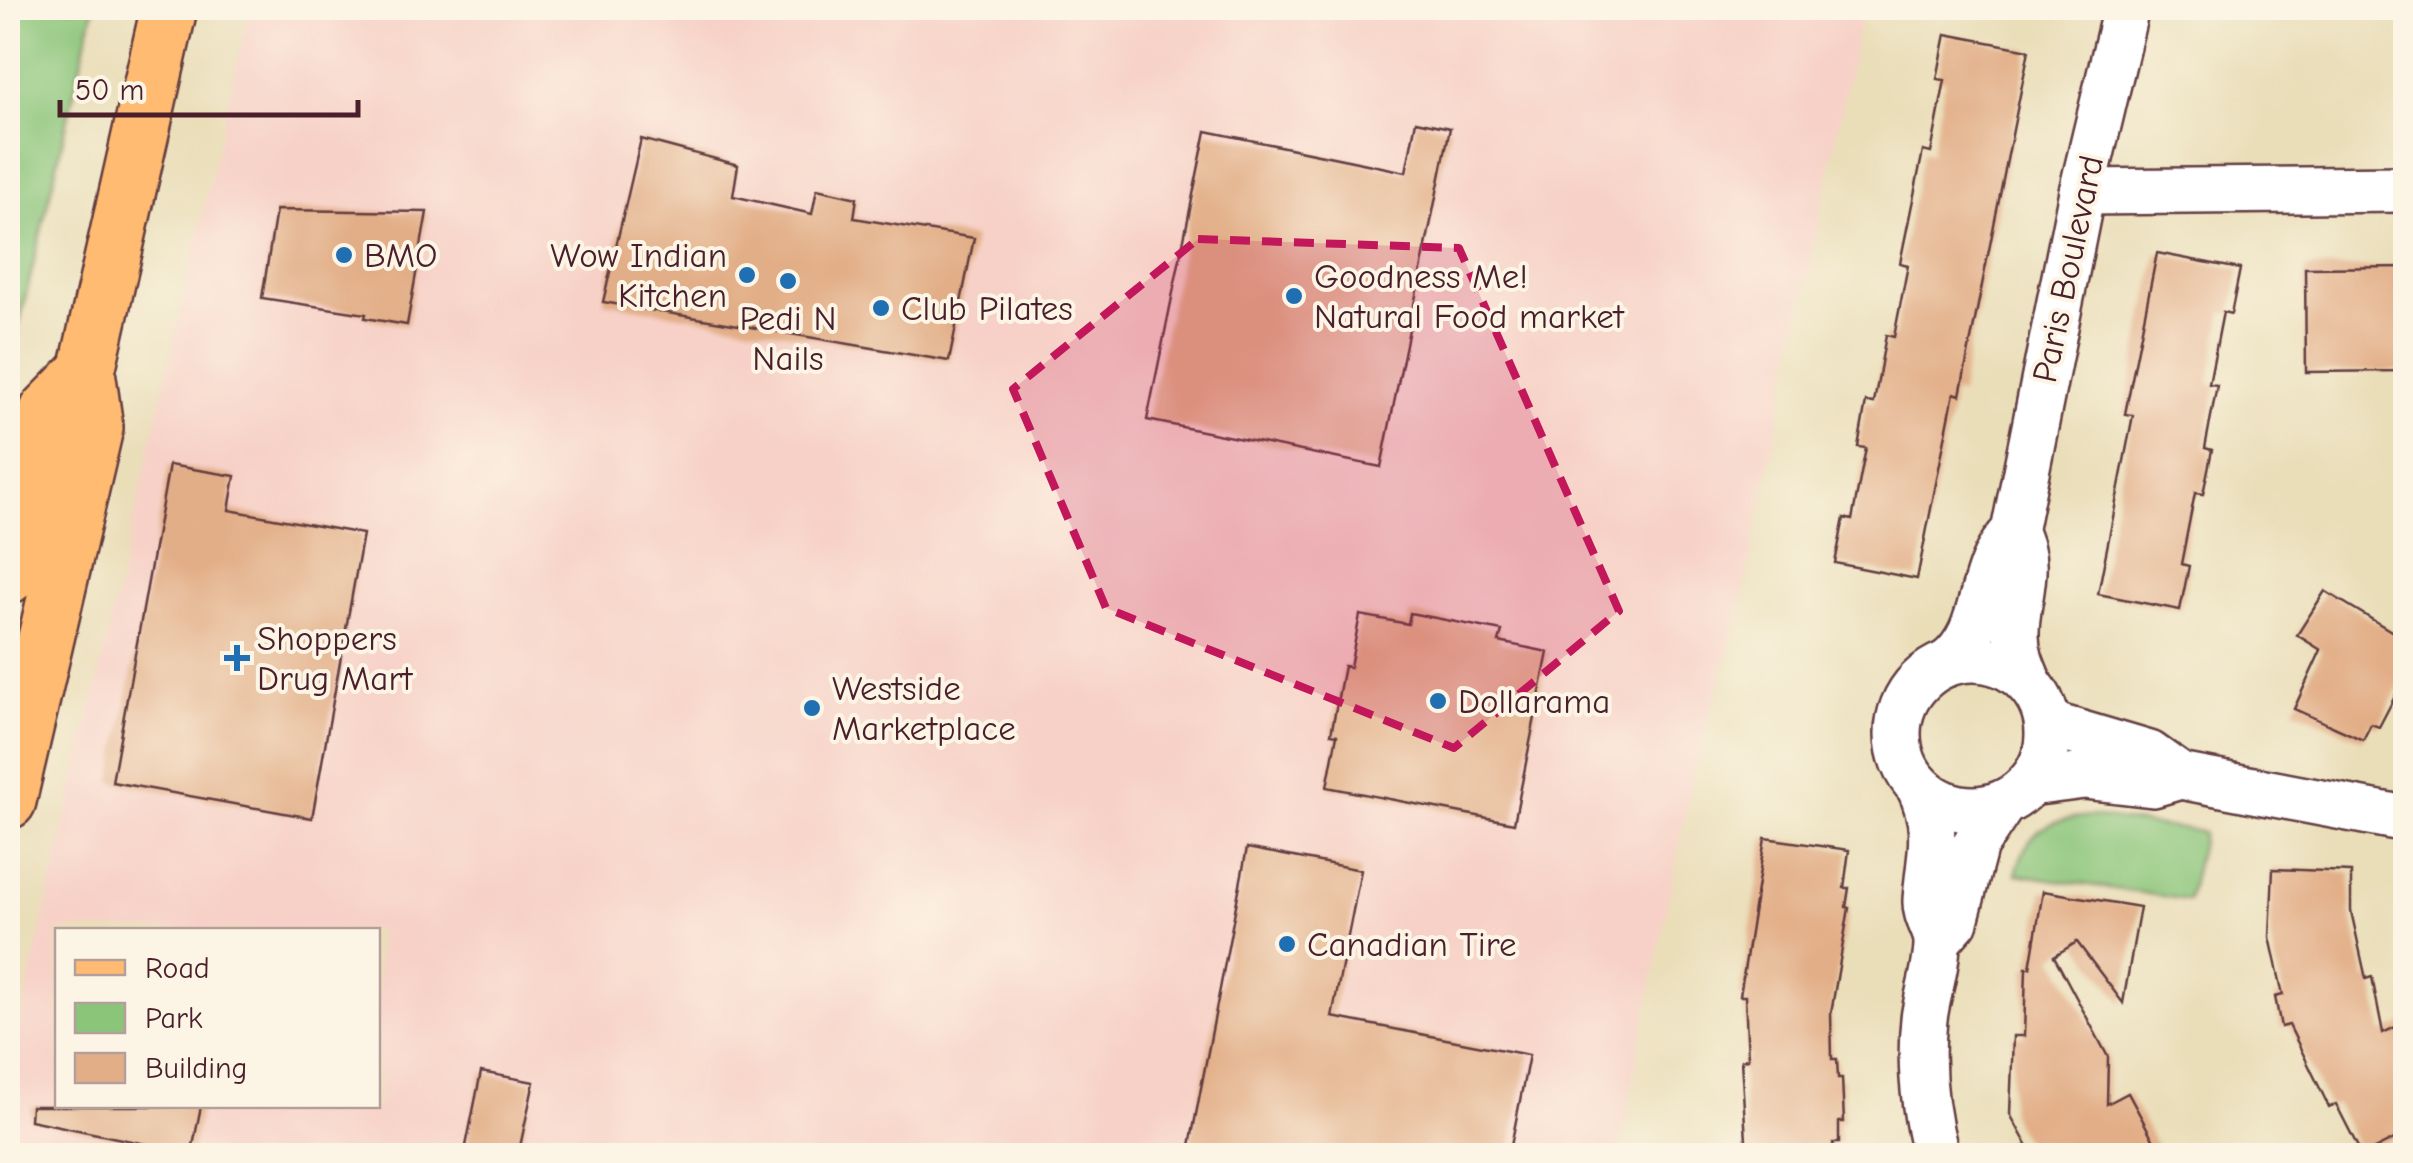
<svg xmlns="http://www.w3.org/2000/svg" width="2413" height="1163" font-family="'Comic Neue',sans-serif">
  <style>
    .built { fill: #f7d1c7; fill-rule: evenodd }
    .green { fill: #8ac579; stroke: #6a7252; stroke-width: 2.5 }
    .building { fill: #e2ae87 }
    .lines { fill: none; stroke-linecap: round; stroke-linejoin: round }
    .minor-casing { stroke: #623c40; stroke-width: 50 }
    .major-casing { stroke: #623c40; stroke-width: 60 }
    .minor { stroke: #fff; stroke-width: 45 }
    .major { stroke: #ffbb71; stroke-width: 55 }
    .marked { fill: #c2185b; fill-opacity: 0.2; stroke: #c2185b; stroke-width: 8; stroke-dasharray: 20 12; stroke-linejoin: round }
    .poi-dot { fill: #1f6fb2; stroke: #fcf5e5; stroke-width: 4 }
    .labels { text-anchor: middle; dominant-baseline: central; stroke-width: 8; stroke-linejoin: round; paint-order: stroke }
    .poi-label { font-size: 35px; fill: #4a1f2b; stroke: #fcf5e5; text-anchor: start }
    .street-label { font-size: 35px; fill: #4a1f2b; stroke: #fcf5e5 }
  </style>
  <rect width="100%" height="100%" fill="#fcf5e5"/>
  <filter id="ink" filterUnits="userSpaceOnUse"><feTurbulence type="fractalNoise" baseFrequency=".01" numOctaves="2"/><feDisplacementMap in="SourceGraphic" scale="20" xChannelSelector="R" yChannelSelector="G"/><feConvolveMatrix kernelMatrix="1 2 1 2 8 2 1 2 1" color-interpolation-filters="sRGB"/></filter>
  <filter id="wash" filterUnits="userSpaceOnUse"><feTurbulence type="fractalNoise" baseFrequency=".0048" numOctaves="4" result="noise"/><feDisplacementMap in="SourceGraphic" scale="40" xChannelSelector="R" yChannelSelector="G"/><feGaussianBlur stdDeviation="2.25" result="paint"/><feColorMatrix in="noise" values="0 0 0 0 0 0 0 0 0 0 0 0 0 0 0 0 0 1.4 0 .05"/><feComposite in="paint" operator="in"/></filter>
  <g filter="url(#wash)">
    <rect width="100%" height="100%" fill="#eadeb9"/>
    <path class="built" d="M249,8H1862L1740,608L1693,774L1618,1155L8,1156V1077ZM58,930H378V1106H58Z"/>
    <g class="green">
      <polygon points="8,8 94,8 8,371"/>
      <path d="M2090,816L2203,832L2188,900L2016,874C2027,830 2046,820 2090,816Z"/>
    </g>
    <g id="blocks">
      <g class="building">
        <polygon points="1946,34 2029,50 1960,395 1954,393 1917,579 1835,563 1844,518 1852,520 1866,448 1858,447 1866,402 1874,403 1886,335 1894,337 1908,265 1900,263 1909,219 1923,151 1931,153 1945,80 1937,79"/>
        <polygon points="1416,121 1450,128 1381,467 1147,420 1206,131 1406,172"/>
        <polygon points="641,139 738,165 733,196 812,214 817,189 857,198 854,218 974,238 949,361 603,302"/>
        <polygon points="276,210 427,212 407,325 365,318 366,314 262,298"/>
        <polygon points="2157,253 2240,269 2231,314 2223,312 2209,384 2217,385 2205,448 2212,450 2203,494 2195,493 2181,564 2189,566 2180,610 2098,594 2133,415 2125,414"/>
        <polygon points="2406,267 2406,371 2306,372 2305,268"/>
        <polygon points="169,465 235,476 229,510 363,534 312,818 112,782"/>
        <polygon points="2325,591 2406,640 2406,675 2379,727 2371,724 2363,740 2294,709 2321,650 2297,635"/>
        <polygon points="1410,613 1502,631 1499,642 1548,652 1514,823 1327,787 1337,735 1331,734 1344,666 1350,667 1360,615 1408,624"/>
        <polygon points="1765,838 1849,850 1844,888 1849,888 1846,907 1849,908 1831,1013 1832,1059 1837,1059 1838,1078 1842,1078 1844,1122 1839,1122 1839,1143 1833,1143 1834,1156 1747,1156 1741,1060 1748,1059 1745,996 1740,996"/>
        <polygon points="1247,848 1361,870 1332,1017 1529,1055 1509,1156 1188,1156"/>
        <polygon points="2273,869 2351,872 2351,911 2366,979 2372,977 2383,1033 2406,1022 2406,1133 2362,1155 2336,1104 2329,1107 2289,1025 2281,1027 2275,997 2283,995 2270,937"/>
        <polygon points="2043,891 2140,907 2123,1003 2077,942 2054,956 2108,1057 2107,1104 2128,1093 2162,1156 2033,1156 2010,1114 2013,1036 2024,1036 2026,968 2030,968"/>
        <polygon points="481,1072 534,1082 518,1156 464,1156"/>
        <polygon points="31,1106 201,1106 191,1156 158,1156 160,1147 30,1120"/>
      </g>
    </g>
  </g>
  <g filter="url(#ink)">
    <use href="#blocks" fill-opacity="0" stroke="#623c40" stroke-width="2.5"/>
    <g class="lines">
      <g class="minor-casing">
        <g id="minor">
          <polyline points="2082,192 2406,189"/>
          <path d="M2014,532C2034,567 2015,599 2016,636C2016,653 2022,667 2029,683"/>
          <circle cx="1973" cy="734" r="75"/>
          <path d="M1948,663C1991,628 1974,572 2014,532L2082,192L2126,8"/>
          <polyline points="2048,724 2149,754 2180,776 2406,819"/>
          <polyline points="2030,783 2084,776 2153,784 2180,776"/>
          <path d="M1920,788C1940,832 1929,855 1926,900C1925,917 1937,929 1937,943C1937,968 1927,994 1924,1019C1919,1066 1924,1110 1936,1156"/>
          <polyline points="1938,940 1955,921 1975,845 2003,803"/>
        </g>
      </g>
      <g class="major-casing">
        <g id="major">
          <polyline points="8,576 48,411 87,371"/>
          <polyline points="8,801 95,428 87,371 169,8"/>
        </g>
      </g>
      <use href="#minor" class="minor"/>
      <use href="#major" class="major"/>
    </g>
  </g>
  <path class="marked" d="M1198,239L1459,248L1619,611L1454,748L1106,608L1013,389Z"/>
  <g class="poi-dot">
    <circle cx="344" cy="255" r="10"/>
    <circle cx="747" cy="275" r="10"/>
    <circle cx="788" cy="281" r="10"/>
    <circle cx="1294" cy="296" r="10"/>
    <circle cx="881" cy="308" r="10"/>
    <path d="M232 643h10v10h10v10h-10v10h-10v-10h-10v-10h10z"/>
    <circle cx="1438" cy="701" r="10"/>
    <circle cx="812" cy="708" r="10"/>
    <circle cx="1287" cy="944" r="10"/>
  </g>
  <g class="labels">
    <g class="poi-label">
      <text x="364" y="255">BMO</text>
      <text x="727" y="255" text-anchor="end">Wow Indian<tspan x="727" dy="40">Kitchen</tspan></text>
      <text x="1314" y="276">Goodness Me!<tspan x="1314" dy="40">Natural Food market</tspan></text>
      <text x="901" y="308">Club Pilates</text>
      <text x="788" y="318" text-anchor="middle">Pedi N<tspan x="788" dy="40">Nails</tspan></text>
      <text x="257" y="638">Shoppers<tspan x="257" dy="40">Drug Mart</tspan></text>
      <text x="832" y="688">Westside<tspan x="832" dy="40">Marketplace</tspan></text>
      <text x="1458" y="701">Dollarama</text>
      <text x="1307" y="944">Canadian Tire</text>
    </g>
    <g class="street-label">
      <text transform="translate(2068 269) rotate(-78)">Paris Boulevard</text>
    </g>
  </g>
  <rect width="2413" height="1163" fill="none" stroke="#fcf5e5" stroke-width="40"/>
  <rect x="55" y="928" width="325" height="180" fill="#fcf5e5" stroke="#b59f9b" stroke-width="2.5"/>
  <rect x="75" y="960" width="50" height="15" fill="#ffbb71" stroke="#b59f9b" stroke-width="2.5"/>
  <text x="145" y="978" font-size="30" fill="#4a1f2b">Road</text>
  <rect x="75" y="1003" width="50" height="30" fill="#8ac579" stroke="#b59f9b" stroke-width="2.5"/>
  <text x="145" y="1028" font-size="30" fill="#4a1f2b">Park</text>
  <rect x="75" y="1053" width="50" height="30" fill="#e2ae87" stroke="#b59f9b" stroke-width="2.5"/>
  <text x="145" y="1078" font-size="30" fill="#4a1f2b">Building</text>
  <path d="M60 100v15h298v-15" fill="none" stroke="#4a1f2b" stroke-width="5"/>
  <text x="75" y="100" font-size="30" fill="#4a1f2b" stroke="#fcf5e5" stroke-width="8" paint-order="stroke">50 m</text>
</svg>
